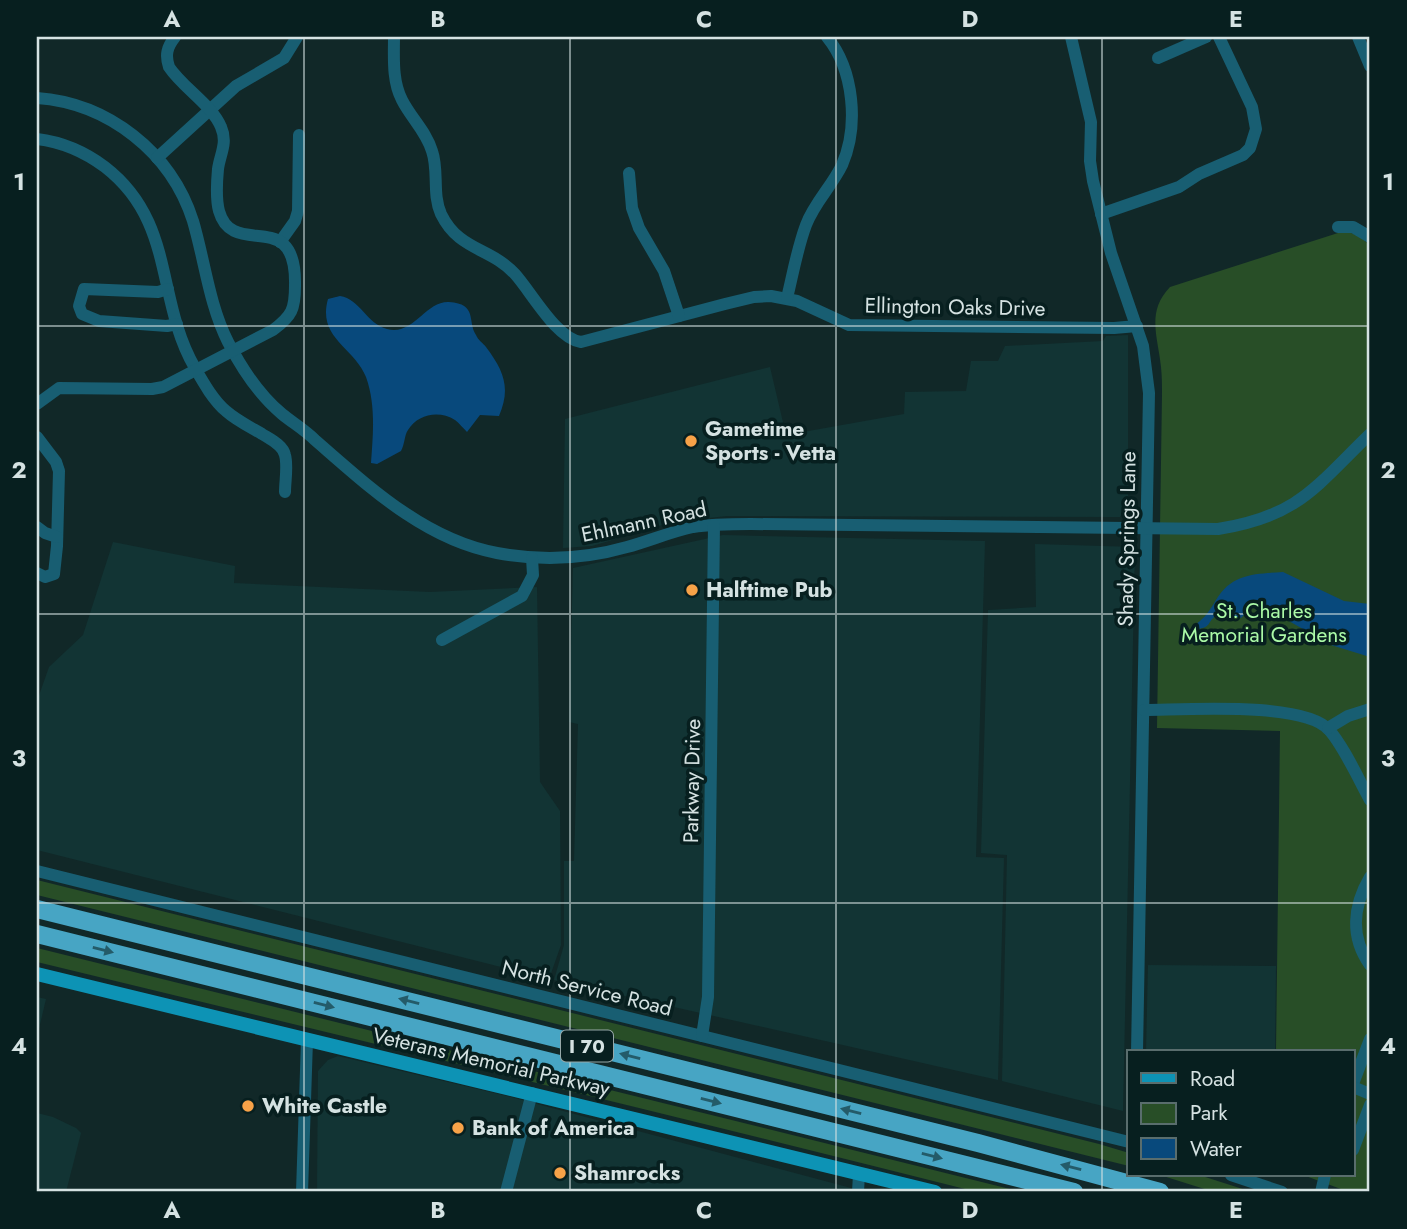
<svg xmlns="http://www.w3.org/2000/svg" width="1407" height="1229" font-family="Jost,sans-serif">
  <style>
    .built { fill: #123434 }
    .green { fill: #284e27 }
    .water { fill: #08497c }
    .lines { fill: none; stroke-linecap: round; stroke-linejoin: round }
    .minor { stroke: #185e72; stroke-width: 12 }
    .major { stroke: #0d93b5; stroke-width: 14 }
    .highway { stroke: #47a5c4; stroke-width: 18 }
    .oneway { fill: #245b69 }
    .grid { fill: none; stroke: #d5e2e2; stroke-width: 2; stroke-opacity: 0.55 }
    .poi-dot { fill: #f7a248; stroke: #071f1f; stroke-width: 2.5 }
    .labels { text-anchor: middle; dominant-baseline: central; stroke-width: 7; stroke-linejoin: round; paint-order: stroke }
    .shield { fill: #071f1f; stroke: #97a8a8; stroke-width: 2 }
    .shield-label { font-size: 19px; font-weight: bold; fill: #d5e2e2 }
    .street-label { font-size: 21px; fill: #d5e2e2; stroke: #071f1f }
    .poi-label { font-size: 21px; font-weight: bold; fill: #d5e2e2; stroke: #071f1f; text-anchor: start }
    .park-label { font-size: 21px; fill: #abfaa7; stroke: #071f1f }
    .neatline { fill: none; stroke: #d5e2e2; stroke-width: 2.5 }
    .grid-label { font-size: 23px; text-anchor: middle; font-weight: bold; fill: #d5e2e2 }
  </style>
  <rect width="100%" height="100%" fill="#112828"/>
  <g class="built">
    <polygon points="1128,335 1128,502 1120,517 727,516 672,522 592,546 563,548 565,419 770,367 786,435 904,414 905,392 966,391 971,361 998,361 1005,346 1103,341 1106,336"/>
    <polygon points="723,535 985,541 976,857 1004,858 998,1080 554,980 564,945 564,861 574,861 578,724 569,722 573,568"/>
    <polygon points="113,542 235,566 234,583 430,592 537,587 540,782 560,811 561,945 549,979 37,850 37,701 49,667 83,635"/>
    <polygon points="1035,544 1135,547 1123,1111 1002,1081 1007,855 981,853 988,610 1036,607"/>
    <polygon points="1148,965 1276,966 1275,1052 1146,1052"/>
    <polygon points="37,997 46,999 37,1037"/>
    <polygon points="338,1056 511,1097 866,1192 317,1192 318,1071 328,1060"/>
    <polygon points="37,1113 53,1117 76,1128 81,1133 66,1192 37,1192"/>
  </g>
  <g class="green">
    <path d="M1349,232L1363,238L1370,247V1192H1349L1303,1175H1353V1052H1276L1280,731L1157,728L1162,395C1162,386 1162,376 1161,367C1158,337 1146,312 1170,287L1338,233Z"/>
    <polygon points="37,880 1099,1144 1129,1153 1129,1166 37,895"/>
    <path d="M37,948L1022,1192H977C664,1113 350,1038 37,962Z"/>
    <polygon points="1160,1175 1199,1175 1252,1192 1214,1192"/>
  </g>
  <g class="water">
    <path d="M340,296C360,299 367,324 387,329C414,336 425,301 449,302C478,304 467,321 476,335C478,340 483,343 486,347C504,371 511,388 499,416L480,415L467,432C463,428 459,423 455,420C439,410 418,414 408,430C404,436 405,444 401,451L377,464L371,463C373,435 376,405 366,377C354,347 317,338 328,299Z"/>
    <path d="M1283,572L1344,601L1370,604V657L1331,645L1261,605L1253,606L1241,618C1234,617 1223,612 1217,615C1207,621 1212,628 1197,629L1196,624C1206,617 1209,611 1216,600C1232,573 1255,574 1283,572Z"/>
  </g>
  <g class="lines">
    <g class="minor">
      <path d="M394,37C394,57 392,81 402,100C411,118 426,131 432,151C439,171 432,194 441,214C459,251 490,247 515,274C532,293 556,338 581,342L725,304L754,297L771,296L797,301L849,325L1114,328L1137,326"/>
      <polyline points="1071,37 1091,122 1090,161 1093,181 1111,253 1143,346 1149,393 1137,1052"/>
      <polyline points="1358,37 1370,66"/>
      <polyline points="1158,58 1206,37"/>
      <path d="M37,98C108,103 171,152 193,221C205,262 209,304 228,342C242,369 259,395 282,414C293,423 305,430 315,440C368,486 425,540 497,553C540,561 585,559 627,547C649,541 670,532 693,527C711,524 732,524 751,524L1218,529C1299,516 1315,487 1370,434"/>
      <path d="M37,139C62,142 85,152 105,167C176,222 155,299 195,368C203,382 213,400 226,411C236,420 250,427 262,434C270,439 283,445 285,455C288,466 285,481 285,492"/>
      <polyline points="157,158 236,86 284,58 297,37"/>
      <polyline points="629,173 632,208 639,228 664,271 679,316"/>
      <polyline points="1101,214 1179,187 1199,174 1243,155 1250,148 1256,129 1252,107 1219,37"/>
      <polyline points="1338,227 1353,227 1370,237"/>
      <polyline points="280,242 295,221 298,211 299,135"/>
      <polyline points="168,289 158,292 84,289 79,306 82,314 99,321 167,326 177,324"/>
      <path d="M787,298C793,274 797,249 806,225C814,203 832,186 842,165C859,126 854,70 827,37"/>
      <path d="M37,404L59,388L152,389L163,387L273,330C292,316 295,309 295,286C297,204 233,261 219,211C216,200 217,180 218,169C220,154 228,143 221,127C212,105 183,88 169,67C165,55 167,47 175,37"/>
      <polyline points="37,437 56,462 59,471 57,546 54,574 45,577 37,573"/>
      <polyline points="37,527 45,533 57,537"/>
      <polyline points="442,640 522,596 533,575 532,558"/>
      <path d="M1144,710C1182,710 1304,701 1329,730C1343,745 1359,780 1370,800"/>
      <polyline points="1328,728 1348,716 1370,709"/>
      <polyline points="37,871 1129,1142"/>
      <path d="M1370,877C1353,906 1350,937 1370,965"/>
      <polyline points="702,1036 708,997 714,525"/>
      <polyline points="1353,1084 1370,1039"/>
      <polyline points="1353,1087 1370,1094"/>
      <polyline points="1353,1150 1370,1105"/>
      <polyline points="1231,1175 1282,1192"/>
      <polyline points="302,1192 307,1040"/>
      <polyline points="506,1192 532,1093"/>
      <polyline points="858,1192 859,1174"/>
      <polyline points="1321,1192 1325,1175"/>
    </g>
    <polyline class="major" points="37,974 935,1192"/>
    <g class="highway">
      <polyline points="37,909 978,1143 1160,1192"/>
      <polyline points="37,934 1074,1192"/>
    </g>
  </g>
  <defs><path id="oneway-solid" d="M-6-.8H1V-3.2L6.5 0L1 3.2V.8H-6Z" transform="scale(1.75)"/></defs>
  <g class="oneway">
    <use href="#oneway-solid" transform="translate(103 950) rotate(14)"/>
    <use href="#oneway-solid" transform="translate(409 1001) rotate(-166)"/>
    <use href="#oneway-solid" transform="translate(324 1005) rotate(14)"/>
    <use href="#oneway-solid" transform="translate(630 1056) rotate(-166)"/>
    <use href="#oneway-solid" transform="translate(711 1101) rotate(14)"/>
    <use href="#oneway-solid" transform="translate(851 1111) rotate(-166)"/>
    <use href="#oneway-solid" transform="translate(932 1156) rotate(14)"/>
    <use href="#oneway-solid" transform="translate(1071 1167) rotate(-166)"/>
  </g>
  <path class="grid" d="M304,37V1192M570,37V1192M836,37V1192M1102,37V1192M37,326H1370M37,614H1370M37,903H1370"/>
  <g class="poi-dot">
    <circle cx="691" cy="441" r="7"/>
    <circle cx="692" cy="590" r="7"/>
    <circle cx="248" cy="1106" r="7"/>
    <circle cx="458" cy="1128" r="7"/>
    <circle cx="560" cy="1173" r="7"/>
  </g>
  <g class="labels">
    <rect class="shield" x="561" y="1030.5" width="52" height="31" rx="5"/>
    <g class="shield-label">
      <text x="587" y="1046">I 70</text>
    </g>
    <g class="street-label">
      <text transform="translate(955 307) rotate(1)">Ellington Oaks Drive</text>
      <text transform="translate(644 522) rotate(-12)">Ehlmann Road</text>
      <text transform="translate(1127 539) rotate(-89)">Shady Springs Lane</text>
      <text transform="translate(692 781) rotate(-89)">Parkway Drive</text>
      <text transform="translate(587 988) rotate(14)">North Service Road</text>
      <text transform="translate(491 1062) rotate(13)">Veterans Memorial Parkway</text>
    </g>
    <g class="poi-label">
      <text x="705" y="429">Gametime<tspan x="705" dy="24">Sports - Vetta</tspan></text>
      <text x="706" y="590">Halftime Pub</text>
      <text x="262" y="1106">White Castle</text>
      <text x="472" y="1128">Bank of America</text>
      <text x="574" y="1173">Shamrocks</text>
    </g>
    <g class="park-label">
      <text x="1264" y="611">St. Charles<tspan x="1264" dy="24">Memorial Gardens</tspan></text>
    </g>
  </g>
  <rect width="1407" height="1229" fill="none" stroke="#071f1f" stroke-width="77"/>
  <rect x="1127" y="1050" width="228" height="126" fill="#071f1f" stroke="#596d6d" stroke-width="2"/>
  <rect x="1141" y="1073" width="35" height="10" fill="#0d93b5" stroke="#596d6d" stroke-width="2"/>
  <text x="1190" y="1086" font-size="21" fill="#d5e2e2">Road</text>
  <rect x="1141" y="1103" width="35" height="21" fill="#284e27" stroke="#596d6d" stroke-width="2"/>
  <text x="1190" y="1120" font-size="21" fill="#d5e2e2">Park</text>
  <rect x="1141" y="1138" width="35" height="21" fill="#08497c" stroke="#596d6d" stroke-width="2"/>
  <text x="1190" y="1156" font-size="21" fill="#d5e2e2">Water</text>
  <rect x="38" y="38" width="1330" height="1152" class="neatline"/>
  <g class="grid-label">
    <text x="172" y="27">A</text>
    <text x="438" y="27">B</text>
    <text x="704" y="27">C</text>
    <text x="970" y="27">D</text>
    <text x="1236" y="27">E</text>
    <text x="19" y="190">1</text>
    <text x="1388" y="190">1</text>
    <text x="19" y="478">2</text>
    <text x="1388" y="478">2</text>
    <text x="19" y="766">3</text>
    <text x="1388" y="766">3</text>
    <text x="19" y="1054">4</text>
    <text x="1388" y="1054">4</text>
    <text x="172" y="1218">A</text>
    <text x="438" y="1218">B</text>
    <text x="704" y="1218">C</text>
    <text x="970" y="1218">D</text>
    <text x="1236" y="1218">E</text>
  </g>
</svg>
